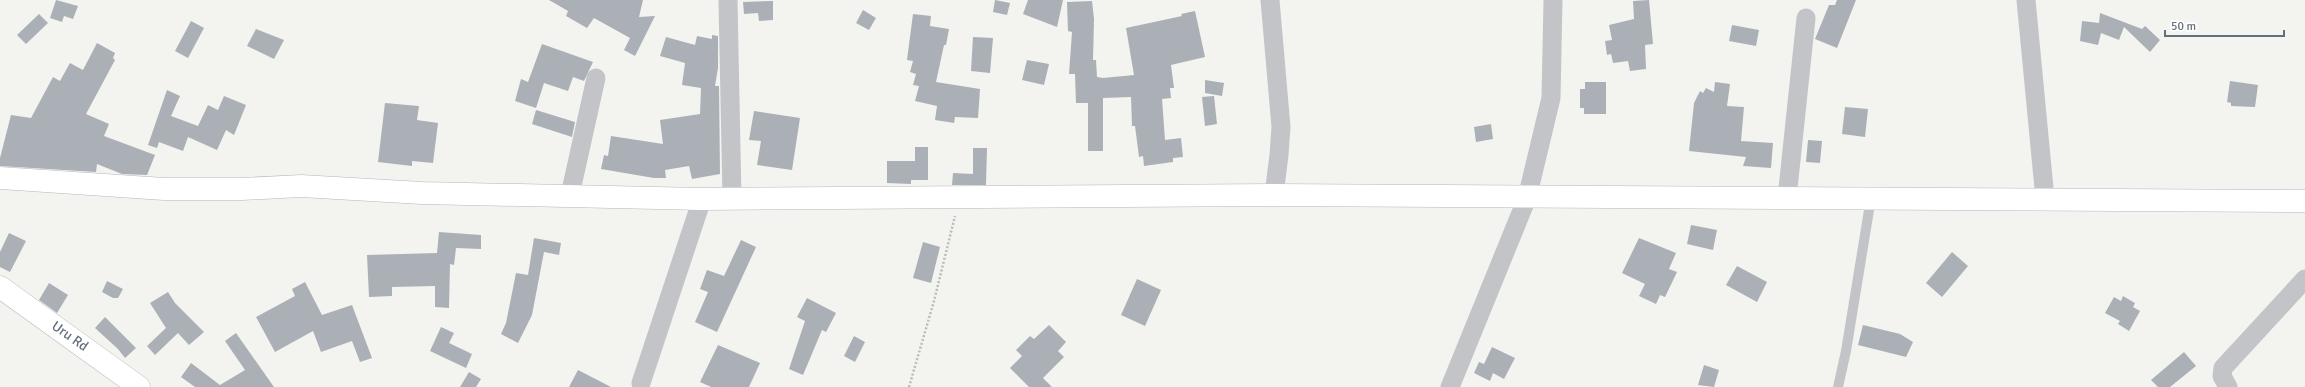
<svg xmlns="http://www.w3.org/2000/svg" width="2305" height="387" font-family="Signika,sans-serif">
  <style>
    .building { fill: #aab0b5 }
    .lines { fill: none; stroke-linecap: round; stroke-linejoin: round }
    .secondary-casing { stroke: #b4b7bc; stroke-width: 23 }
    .path { stroke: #b9bbbd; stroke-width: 2.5; stroke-dasharray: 2 2; stroke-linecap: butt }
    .lane { stroke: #c2c4c8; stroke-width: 10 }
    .street { stroke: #c2c4c8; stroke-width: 19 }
    .secondary { stroke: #fff; stroke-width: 22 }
    .labels { text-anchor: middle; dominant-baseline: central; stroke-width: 4; stroke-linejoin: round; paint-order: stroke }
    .street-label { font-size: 14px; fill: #64707f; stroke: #fff }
  </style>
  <rect width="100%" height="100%" fill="#f3f4f0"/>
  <g class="building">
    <polygon points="56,0 78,6 73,19 64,16 62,22 50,18"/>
    <polygon points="549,0 643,0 639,17 655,16 635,56 624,50 630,38 594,18 587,28 566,16 568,11"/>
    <polygon points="995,0 1010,3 1007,15 993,12"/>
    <polygon points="1028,0 1063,0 1057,27 1023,14"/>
    <polygon points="1649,0 1653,44 1645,45 1646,69 1630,71 1628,61 1613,63 1611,54 1607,55 1605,41 1612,40 1609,25 1634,19 1633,1"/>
    <polygon points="1837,0 1856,0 1837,48 1815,39 1829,5 1835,5"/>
    <polygon points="773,1 773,20 759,21 758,13 744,14 743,2"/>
    <polygon points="1092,1 1094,19 1093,60 1096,60 1097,77 1103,78 1134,75 1126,28 1182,16 1181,14 1195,11 1205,57 1171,65 1174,88 1170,88 1171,98 1162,99 1165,140 1181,138 1183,157 1173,158 1173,162 1144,166 1143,156 1139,157 1135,126 1132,126 1131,97 1103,98 1103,151 1088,151 1088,103 1076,103 1075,74 1069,74 1072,32 1068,31 1067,2"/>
    <polygon points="863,10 876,18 869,30 856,23"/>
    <polygon points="2100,13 2142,29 2145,26 2160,40 2150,52 2124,27 2119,40 2101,33 2098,45 2080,41 2082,21 2099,23"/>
    <polygon points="39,14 48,23 26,44 17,35"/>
    <polygon points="913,14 931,16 930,26 949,29 946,45 944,45 936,82 980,89 978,118 955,117 954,123 935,120 937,106 915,101 919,86 913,85 916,74 910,72 913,61 907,60"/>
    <polygon points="191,21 204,28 188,58 175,51"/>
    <polygon points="1732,25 1759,30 1756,46 1729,41"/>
    <polygon points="256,29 284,40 274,59 247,46"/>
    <polygon points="712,35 718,36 718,68 715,86 719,86 720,174 692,179 689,166 665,170 666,178 654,178 601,169 604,155 608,156 611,136 663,144 660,120 700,114 701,88 682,85 685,63 660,56 666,37 695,45 697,36 712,39"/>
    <polygon points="973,37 993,38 990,73 971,71"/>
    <polygon points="97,43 115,53 113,58 115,60 86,114 109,124 104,136 155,155 147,175 122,174 97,164 96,172 0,166 0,158 11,115 31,118 53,77 60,81 70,63 83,70"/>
    <polygon points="542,44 593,62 584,81 573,77 568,91 544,83 536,108 515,101 521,79 528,82"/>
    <polygon points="1027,60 1049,64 1044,85 1022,80"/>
    <polygon points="1205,80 1224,83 1222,96 1205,93"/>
    <polygon points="2230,81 2258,85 2255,107 2231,106 2231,103 2227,102"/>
    <polygon points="1585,82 1606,82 1606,114 1584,114 1584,108 1580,108 1580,89 1585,89"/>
    <polygon points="1715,82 1730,84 1727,106 1744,107 1741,141 1773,143 1771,168 1743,166 1746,157 1689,151 1694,103 1700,91 1703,93 1706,88 1714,92"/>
    <polygon points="167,90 180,96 171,116 198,126 208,105 218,110 224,96 246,105 234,135 226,130 217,150 188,137 183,151 159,142 157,148 148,145"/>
    <polygon points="1214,96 1217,124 1205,126 1202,97"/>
    <polygon points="385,103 419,106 417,120 438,123 433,163 412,161 412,166 378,162"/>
    <polygon points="1845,107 1868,109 1865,137 1842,134"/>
    <polygon points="536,110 575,122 572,137 532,124"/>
    <polygon points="754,111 800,118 792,170 757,165 761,141 749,140"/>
    <polygon points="1491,124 1493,139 1476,142 1474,127"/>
    <polygon points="1808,140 1822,141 1820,163 1806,162"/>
    <polygon points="915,147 928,147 928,180 911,180 911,184 887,183 887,161 915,161"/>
    <polygon points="973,148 987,148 986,185 952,185 953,173 973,174"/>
    <polygon points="1691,225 1717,230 1713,250 1687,244"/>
    <polygon points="439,232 481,235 481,249 456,248 454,265 450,264 449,308 435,307 435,286 392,287 392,296 369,297 367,255 437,253"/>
    <polygon points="9,233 26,241 10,272 0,267 0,252"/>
    <polygon points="534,238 561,243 559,255 544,252 532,315 518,343 501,334 506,323 516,273 528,275"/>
    <polygon points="1639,238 1676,253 1669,269 1677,272 1665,297 1660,295 1656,304 1639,296 1645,284 1622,273"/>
    <polygon points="741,240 756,247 717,332 695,322 708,292 700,289 707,270 724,276"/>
    <polygon points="923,242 940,247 931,283 913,278"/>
    <polygon points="1952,252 1968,266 1942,297 1926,283"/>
    <polygon points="1737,266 1767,282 1757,302 1726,285"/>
    <polygon points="1137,279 1161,290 1145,326 1121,315"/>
    <polygon points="107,281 123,289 118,298 113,298 102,292"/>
    <polygon points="305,282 322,315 352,305 372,358 360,362 352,341 321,352 313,331 275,352 256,317 295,296 292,289"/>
    <polygon points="49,283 68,295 57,313 39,300"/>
    <polygon points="168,292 175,303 204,332 189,345 178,333 155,355 147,346 166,328 150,303"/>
    <polygon points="2123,296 2135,303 2133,307 2140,311 2129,331 2118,324 2120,321 2105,313 2114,297 2121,301"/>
    <polygon points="807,298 836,313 826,332 822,330 803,375 789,369 805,321 797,317"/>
    <polygon points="105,317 136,348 125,358 118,349 95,328"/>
    <polygon points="1049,325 1066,342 1058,351 1064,357 1043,378 1052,387 1029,387 1010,368 1022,356 1016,350 1030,336 1034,339"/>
    <polygon points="1863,325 1900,334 1913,342 1906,357 1858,345"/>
    <polygon points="441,327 454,333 449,343 472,354 466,368 430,351"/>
    <polygon points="236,333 274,387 195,387 181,377 191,363 220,385 245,370 225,341"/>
    <polygon points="854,336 865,342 855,362 844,356"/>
    <polygon points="718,345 760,363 749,387 711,387 700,382"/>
    <polygon points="1492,347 1515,358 1504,379 1493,373 1490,381 1474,373 1479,362 1484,364"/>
    <polygon points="2184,352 2196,366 2170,387 2158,387 2151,380"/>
    <polygon points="1704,365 1719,370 1714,387 1698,385"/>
    <polygon points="578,370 611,387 569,387"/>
    <polygon points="469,372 481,379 476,387 460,387"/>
  </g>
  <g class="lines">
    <g class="secondary-casing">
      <g id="secondary">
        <polyline points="0,178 164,189 242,189 301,186 422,193 702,199 1274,195 2305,201"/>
        <polyline points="0,287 139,387"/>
      </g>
    </g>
    <polyline class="path" points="909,387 934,301 955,216"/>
    <polyline class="lane" points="1838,387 1846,351 1871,198"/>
    <g class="street">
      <polyline points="728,0 732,199"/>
      <polyline points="1270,0 1281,127 1279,155 1274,195"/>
      <polyline points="2026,0 2045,199"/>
      <polyline points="570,195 596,78"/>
      <polyline points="1787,198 1806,18"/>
      <polyline points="641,383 702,199"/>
      <polyline points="1450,387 1527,198 1551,98 1553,0"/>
      <polyline points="2228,387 2222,376 2223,368 2305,279"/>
    </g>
    <use href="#secondary" class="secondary"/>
  </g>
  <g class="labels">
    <g class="street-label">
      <text transform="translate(70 336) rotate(35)">Uru Rd</text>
    </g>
  </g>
  <path d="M2165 30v6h119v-6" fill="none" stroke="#64707f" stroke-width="2"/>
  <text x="2171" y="30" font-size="12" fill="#64707f" stroke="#ffffff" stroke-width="3" paint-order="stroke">50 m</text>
</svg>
